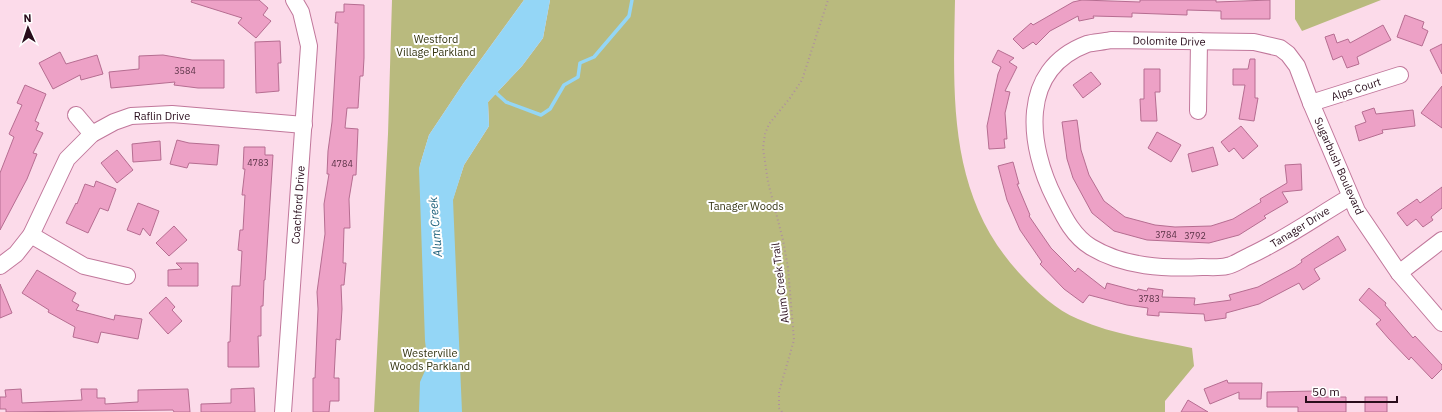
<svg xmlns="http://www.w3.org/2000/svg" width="1442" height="412" font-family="'IBM Plex Sans',sans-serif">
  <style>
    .green { fill: #b9ba7e }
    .water { fill: #94d6f6 }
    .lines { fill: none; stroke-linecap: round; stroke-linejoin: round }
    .stream { stroke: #94d6f6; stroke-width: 3.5 }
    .building { fill: #eda1c6; stroke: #b66d91 }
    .minor-casing { stroke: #c1779b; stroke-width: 18 }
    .path { stroke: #af909f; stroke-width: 2; stroke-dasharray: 1 3; stroke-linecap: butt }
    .minor { stroke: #fff; stroke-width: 16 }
    .labels { text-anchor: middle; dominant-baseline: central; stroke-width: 4; stroke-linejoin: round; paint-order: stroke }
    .number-label { font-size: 9px; fill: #5a3246 }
    .park-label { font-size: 11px; fill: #343411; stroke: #fff }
    .street-label { font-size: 11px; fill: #290d1c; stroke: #fff }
    .water-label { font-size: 12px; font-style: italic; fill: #1b5e79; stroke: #fff }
  </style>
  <rect width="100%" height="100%" fill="#fcdbea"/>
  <g class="green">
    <path d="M392,0H524L463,84L429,135L420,165L453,199L464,165L489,126L488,102L522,66L543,38L550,0H955C953,99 948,197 1021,275C1037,292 1056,310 1078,319C1114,335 1154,340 1192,348L1194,366L1165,401V412H374L388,134Z"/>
    <polygon points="1295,0 1381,0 1302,31 1295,19"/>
  </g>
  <polygon class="water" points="524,0 550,0 543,38 522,66 488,102 489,126 464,165 453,200 462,412 419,412 420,382 428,364 425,341 419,168 429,135 463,84"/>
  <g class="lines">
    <polyline class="stream" points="494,91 506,102 541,115 550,109 564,85 578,77 580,63 594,57 629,16 632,0"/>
  </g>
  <g class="building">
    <polygon points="192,0 259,0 268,8 263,15 271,21 256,38 238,23 242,18 191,2"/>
    <polygon points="1082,0 1140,2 1140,0 1216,0 1216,2 1270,0 1270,19 1221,19 1221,11 1187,10 1187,15 1132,13 1132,17 1093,16 1094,18 1079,21 1078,16 1050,31 1036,45 1033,42 1023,49 1013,39 1031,23 1033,25 1073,2"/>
    <polygon points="344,4 364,5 364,58 363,76 360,76 358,108 347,108 345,128 358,129 356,175 353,175 349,199 350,228 344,228 343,263 346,263 344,285 341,285 342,309 340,340 336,339 334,378 339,378 339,401 330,401 329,412 313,412 313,378 315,378 318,309 317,292 325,234 324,204 329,174 327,174 328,151 332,122 338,23 335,23 336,12 344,12"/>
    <polygon points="1405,15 1424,22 1422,28 1428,31 1422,46 1397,37"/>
    <polygon points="1383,25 1391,40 1357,57 1359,64 1347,68 1342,56 1333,60 1325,37 1334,34 1337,43 1348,39 1350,43"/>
    <polygon points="280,41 281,63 278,63 279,91 256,93 255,42"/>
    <polygon points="1442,44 1442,74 1430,50"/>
    <polygon points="998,50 1014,58 1009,62 1017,67 1005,91 1010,92 1005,113 1007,139 1004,139 1005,148 989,149 987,126 998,74 1001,67 992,62"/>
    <polygon points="60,52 66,64 97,55 103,74 81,80 80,75 53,89 39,63"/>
    <polygon points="163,55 192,60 224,60 224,88 198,88 174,85 175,82 111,88 109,72 139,69 139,56"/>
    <polygon points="1250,59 1255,59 1255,98 1258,98 1254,121 1239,119 1245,85 1233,85 1233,69 1248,69"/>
    <polygon points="1144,69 1160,69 1160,92 1155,92 1157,121 1141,121 1140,99 1144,99"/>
    <polygon points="1091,72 1101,84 1083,98 1073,85"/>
    <polygon points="25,85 46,94 35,121 39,123 36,130 43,133 33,153 37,154 27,179 0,230 0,173 14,137 9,134 22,105 17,103"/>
    <polygon points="1442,86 1442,128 1421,113"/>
    <polygon points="1374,108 1376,114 1413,110 1415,126 1382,130 1383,133 1359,141 1355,126 1366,122 1362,112"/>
    <polygon points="1077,120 1081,150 1089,175 1104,201 1125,217 1155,225 1175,227 1211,226 1233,219 1261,202 1260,199 1287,183 1285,165 1301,164 1302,190 1282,192 1288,202 1264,216 1266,218 1239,235 1209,243 1147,240 1114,231 1092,213 1073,178 1067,159 1062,122"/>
    <polygon points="1241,126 1258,146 1243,159 1234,148 1229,152 1221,142"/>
    <polygon points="1157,132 1181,145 1171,162 1148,148"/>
    <polygon points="177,140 189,143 219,145 217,165 189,163 187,168 170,164"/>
    <polygon points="160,141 161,160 133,162 132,144"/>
    <polygon points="244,147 265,147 265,155 273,155 265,280 264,280 263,306 261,306 261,336 258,336 259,367 228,367 228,342 230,342 232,286 240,286 242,251 238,250 240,230 243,230 245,195 242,195 245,169 243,169"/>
    <polygon points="1213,147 1218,165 1192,172 1188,154"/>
    <polygon points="117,150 133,170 117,183 101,163"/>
    <polygon points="1013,162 1019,184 1017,184 1030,215 1029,216 1051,248 1075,272 1078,268 1105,289 1107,283 1137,291 1138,289 1147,291 1148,288 1163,290 1162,297 1195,298 1194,305 1231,300 1229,295 1258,287 1295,267 1302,262 1301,260 1338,236 1346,250 1314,269 1320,279 1303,290 1299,283 1259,304 1226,313 1226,318 1205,321 1204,314 1159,312 1159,316 1147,315 1148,308 1127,305 1089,295 1083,303 1064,289 1040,264 1042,262 1020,230 1007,200 998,166"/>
    <polygon points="96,181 116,189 108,211 100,208 88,233 66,223 76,203 77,204 85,184 94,187"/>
    <polygon points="1442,187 1442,208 1431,217 1433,220 1423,227 1416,219 1407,226 1397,213 1417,199 1420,203"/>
    <polygon points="138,203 159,211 150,236 143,228 140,235 127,230"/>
    <polygon points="174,226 187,240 169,256 156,243"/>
    <polygon points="176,263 198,263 198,286 168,286 168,270 182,269"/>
    <polygon points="37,270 76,293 72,301 79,305 76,310 114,320 115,315 142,319 138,339 101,332 98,343 73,337 75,327 48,312 49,310 22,293"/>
    <polygon points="0,284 12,313 0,318"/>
    <polygon points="1369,288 1386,303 1385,305 1413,338 1415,336 1442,365 1442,369 1432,379 1411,357 1409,360 1389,339 1376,324 1381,320 1359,300"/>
    <polygon points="166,297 175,307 172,310 182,321 168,334 149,313"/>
    <polygon points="1227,380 1228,383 1262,383 1261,399 1239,399 1239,392 1210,404 1204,389"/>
    <polygon points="254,388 255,412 201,412 201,404 231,403 231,389"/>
    <polygon points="21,389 22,403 82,400 81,389 97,389 97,398 105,398 105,404 138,402 138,390 188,389 190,412 174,412 173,410 6,412 6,409 0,409 0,397 6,397 5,390"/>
    <polygon points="1316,391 1315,397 1346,397 1346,412 1298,412 1298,407 1267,407 1267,392"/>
    <rect x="1365" y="397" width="22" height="15"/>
    <polygon points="1188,400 1208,412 1181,412"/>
  </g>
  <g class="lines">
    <g class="minor-casing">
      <g id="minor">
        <polyline points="1311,103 1400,75"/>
        <polyline points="1198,111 1199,41"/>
        <polyline points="76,115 92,134"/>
        <path d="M1350,197C1316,217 1284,240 1249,256C1242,259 1234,265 1227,266C1219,268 1210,267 1202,267C1165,269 1124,267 1091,247C1073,236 1064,217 1055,199C1028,146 1018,70 1087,44C1094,42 1103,42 1111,40L1254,42L1280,48L1288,54L1297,66L1311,103L1357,211L1399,273L1442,323"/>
        <polyline points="31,235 84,266 127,276"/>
        <polyline points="0,266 16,254 31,235 67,159 92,134 114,122 131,116 172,114 304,125"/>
        <polyline points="1399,273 1442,240"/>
        <polyline points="283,412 309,46 301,12 294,0"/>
      </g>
    </g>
    <polyline class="path" points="782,412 779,408 779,392 794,340 788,268 783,240 768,182 763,148 765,134 769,124 790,98 802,80 828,0"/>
    <use href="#minor" class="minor"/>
  </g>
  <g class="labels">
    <g class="number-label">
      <text x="185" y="70">3584</text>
      <text x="258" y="162">4783</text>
      <text x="342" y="163">4784</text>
      <text x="1166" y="234">3784</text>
      <text x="1195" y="235">3792</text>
      <text x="1149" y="298">3783</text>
    </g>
    <g class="park-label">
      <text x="436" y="39">Westford<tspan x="436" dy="13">Village Parkland</tspan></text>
      <text x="746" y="206">Tanager Woods</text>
      <text x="430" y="353">Westerville<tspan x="430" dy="13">Woods Parkland</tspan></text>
    </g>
    <g class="street-label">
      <text transform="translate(1169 41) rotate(1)">Dolomite Drive</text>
      <text transform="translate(1356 89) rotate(-18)">Alps Court</text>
      <text x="162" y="116">Raflin Drive</text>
      <text transform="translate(1339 166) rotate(66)">Sugarbush Boulevard</text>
      <text transform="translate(298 205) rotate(-86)">Coachford Drive</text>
      <text transform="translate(1300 227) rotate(-32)">Tanager Drive</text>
      <text transform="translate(780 283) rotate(-97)">Alum Creek Trail</text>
    </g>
    <g class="water-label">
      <text transform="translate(435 227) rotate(-95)">Alum Creek</text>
    </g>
  </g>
  <g transform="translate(28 28) rotate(357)" stroke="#ffffff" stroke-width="3" paint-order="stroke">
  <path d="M0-3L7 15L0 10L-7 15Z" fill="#290d1c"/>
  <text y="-6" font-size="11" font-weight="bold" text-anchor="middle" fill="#290d1c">N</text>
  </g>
  <path d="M1306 396v6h91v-6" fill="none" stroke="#290d1c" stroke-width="2"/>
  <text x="1312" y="396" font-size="12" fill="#290d1c" stroke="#ffffff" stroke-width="3" paint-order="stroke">50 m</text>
</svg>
